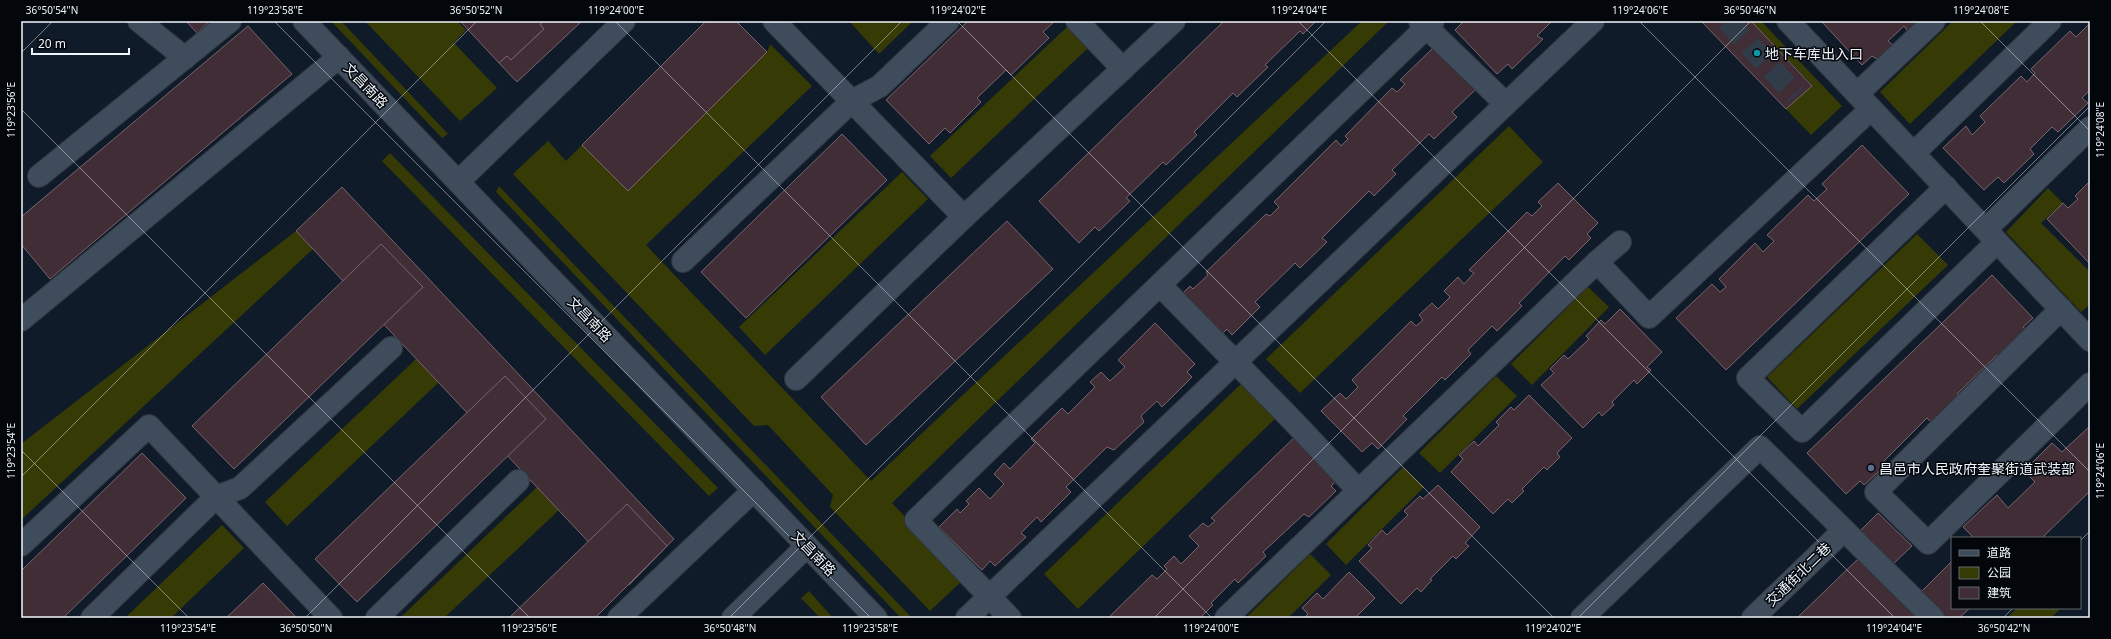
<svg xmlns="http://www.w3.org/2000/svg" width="2111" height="639" font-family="'Noto Sans','Noto Sans SC',sans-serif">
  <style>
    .green { fill: #363a04 }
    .building { fill: #402d35; stroke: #7a646d }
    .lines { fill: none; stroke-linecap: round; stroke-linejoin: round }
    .minor-tunnel { stroke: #313c49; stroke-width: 22; stroke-dasharray: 22 11; stroke-linecap: butt }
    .minor-casing { stroke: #313640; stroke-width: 24 }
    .minor { stroke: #3f4c5b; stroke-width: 22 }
    .ticks { fill: none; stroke: #eff6fd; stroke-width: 1; stroke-opacity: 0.45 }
    .culture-dot { fill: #0f9aa8; stroke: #03060b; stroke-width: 1.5 }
    .service-dot { fill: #5c6f8a; stroke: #03060b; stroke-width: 1.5 }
    .labels { text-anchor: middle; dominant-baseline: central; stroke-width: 3; stroke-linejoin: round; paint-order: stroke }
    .poi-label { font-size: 14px; fill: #eff6fd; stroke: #03060b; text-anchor: start }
    .street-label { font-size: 14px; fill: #eff6fd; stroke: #03060b }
    .neatline { fill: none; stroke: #eff6fd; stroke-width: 1.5 }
    .ticks-label { font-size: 10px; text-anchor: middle; fill: #eff6fd }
  </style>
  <rect width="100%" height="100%" fill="#101b29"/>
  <g class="green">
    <polygon points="331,21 341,21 448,134 442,138"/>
    <polygon points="365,21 457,21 466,30 454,43 497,88 460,121"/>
    <polygon points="849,21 913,21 879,54"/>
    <polygon points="1362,21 1389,21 892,503 964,579 930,611 830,507 833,495 768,425 754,426 513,174 548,141 566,161 582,145 628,190 767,52 770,44 812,86 646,245 871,481"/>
    <polygon points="1751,21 1761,21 1842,106 1811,135 1786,109 1812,85"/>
    <polygon points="1953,21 2017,21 1910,124 1880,92"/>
    <polygon points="1067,27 1088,48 951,178 930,156"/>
    <polygon points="1509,126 1543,162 1300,393 1266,359"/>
    <polygon points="390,153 718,488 709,496 382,161"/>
    <polygon points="902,172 928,199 765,355 739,327"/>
    <polygon points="499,186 912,618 901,618 496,192"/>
    <polygon points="2048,188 2063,203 2041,223 2090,272 2090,304 2081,312 2006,232"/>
    <polygon points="296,231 313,249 21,520 21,444"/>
    <polygon points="1917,234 1948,265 1797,409 1767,377"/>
    <polygon points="1588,287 1609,307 1532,385 1511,364"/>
    <polygon points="416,359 439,382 287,526 265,502"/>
    <polygon points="1496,376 1517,396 1440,473 1419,453"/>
    <polygon points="1244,381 1278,416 1078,609 1044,574"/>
    <polygon points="1403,467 1424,487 1346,565 1326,544"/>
    <polygon points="537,487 559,510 444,618 400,618"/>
    <polygon points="222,525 244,548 171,618 125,618"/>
    <polygon points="1310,554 1331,575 1288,618 1246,618"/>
    <polygon points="809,591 833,618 820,618 801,598"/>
    <polygon points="2017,608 2061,608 2051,618 2007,618"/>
  </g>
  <g class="building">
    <polygon points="186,21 210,21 197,33"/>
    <polygon points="460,21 544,21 540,24 544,29 511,60 507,56 499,63"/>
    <polygon points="544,21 582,21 517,82 499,63 507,56 511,60 544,29 540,24"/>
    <polygon points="706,21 736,21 767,52 628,191 582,145"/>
    <polygon points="968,21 1055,21 1043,32 1049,38 1011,75 1006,70 977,98 981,102 950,133 945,128 929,144 886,100"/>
    <polygon points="1224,21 1316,21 1303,34 1300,31 1265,65 1268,67 1237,97 1233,93 1194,132 1197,135 1166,165 1163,162 1126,198 1130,201 1099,231 1095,227 1079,243 1039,201"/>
    <polygon points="1464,21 1552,21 1537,36 1543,39 1512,69 1508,64 1497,74 1455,30"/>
    <polygon points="1701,21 1751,21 1812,86 1786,109"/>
    <polygon points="1821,21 1923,21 1910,34 1904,26 1888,41 1894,46 1879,60 1872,56 1862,65"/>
    <polygon points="2090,23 2090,90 2082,98 2088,103 2058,132 2052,127 2030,149 2034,154 2004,183 1998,177 1984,190 1943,148 1966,126 1972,135 1985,122 1980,116 2021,76 2027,82 2035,73 2031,69 2070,31 2076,37"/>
    <polygon points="248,26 292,74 50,279 21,244 21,217"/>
    <polygon points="1433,48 1475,90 1452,112 1457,117 1434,139 1429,134 1392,170 1396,174 1374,196 1369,191 1322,238 1327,242 1300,268 1295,263 1255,302 1260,307 1232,335 1227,329 1218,338 1179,297 1190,286 1193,289 1208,275 1206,272 1266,214 1270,216 1279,207 1274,202 1336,140 1341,146 1348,139 1345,136 1392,88 1397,92 1405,84 1400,80"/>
    <polygon points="842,134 887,180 746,318 701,272"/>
    <polygon points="1862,145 1909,194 1726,370 1676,318 1712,284 1720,292 1726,287 1719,279 1755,243 1763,252 1774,241 1767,235 1808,195 1814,201 1827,189 1822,184"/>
    <polygon points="2090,181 2090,264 2047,219 2063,203 2068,208 2078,199 2075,196"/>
    <polygon points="1558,183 1598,223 1587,234 1591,238 1569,260 1565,256 1519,303 1522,306 1497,331 1492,326 1468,350 1471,354 1445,380 1442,377 1403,416 1407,419 1378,449 1372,443 1362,452 1321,411 1340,393 1346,399 1358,387 1352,380 1411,321 1416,326 1423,320 1419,315 1432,303 1438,309 1450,297 1444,291 1458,277 1464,284 1474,273 1469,270 1527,212 1532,216 1542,206 1538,202"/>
    <polygon points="342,187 674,539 629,585 296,231"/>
    <polygon points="1007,221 1053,269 866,445 821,397"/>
    <polygon points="381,244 423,287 234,469 192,426"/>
    <polygon points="1992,275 2033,318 2023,327 2028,331 2001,358 1997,355 1957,394 1960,397 1933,424 1927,418 1883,462 1886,465 1864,485 1860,481 1846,494 1807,453"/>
    <polygon points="1620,309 1662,352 1647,367 1651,370 1637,384 1634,380 1612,402 1614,405 1602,416 1599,412 1583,428 1541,385 1554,373 1550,369 1564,355 1568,359 1589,339 1586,336 1601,320 1605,324"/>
    <polygon points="1155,323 1195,364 1187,372 1192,377 1162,407 1157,401 1141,416 1144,422 1114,450 1107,447 1066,487 1071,492 1041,522 1037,517 1021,533 1026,537 995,566 990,561 982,570 939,527 957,509 960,513 969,504 966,501 979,488 990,499 1004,484 994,474 1004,463 1010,469 1035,443 1031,439 1062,408 1068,414 1095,387 1090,382 1101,372 1110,381 1125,367 1118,360"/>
    <polygon points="505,376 546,419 357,602 315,559"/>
    <polygon points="1529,395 1572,438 1557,453 1560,457 1547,470 1544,467 1522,489 1524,491 1512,503 1508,499 1493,514 1451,472 1463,459 1459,455 1474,441 1478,446 1499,425 1496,422 1511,407 1514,410"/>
    <polygon points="2090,426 2090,491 2042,538 1974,538 1963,527 1997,495 2008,508 2035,482 2024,471 2052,443 2062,452"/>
    <polygon points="1300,432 1342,476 1331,486 1336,491 1309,517 1304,514 1263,552 1266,556 1238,583 1235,579 1211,603 1213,605 1200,618 1108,618 1152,575 1157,579 1167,569 1164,566 1174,556 1181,564 1199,546 1189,536 1203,523 1208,527 1215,521 1211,518"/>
    <polygon points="142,453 186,498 63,618 21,618 21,571"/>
    <polygon points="1438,485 1480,527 1465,543 1469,546 1456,559 1453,556 1430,579 1432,580 1421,592 1417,588 1401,604 1359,561 1372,548 1368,545 1382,530 1387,535 1408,515 1404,511 1420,496 1423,499"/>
    <polygon points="627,504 667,546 595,618 509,618"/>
    <polygon points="1878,513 1912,546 1891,566 1858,533"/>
    <polygon points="1859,558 1920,618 1797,618"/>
    <polygon points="1952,561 1952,608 1970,608 1959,618 1944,618 1920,593"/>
    <polygon points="1349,572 1375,598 1355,618 1304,618 1308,614 1302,608 1317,593 1323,599"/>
    <polygon points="263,583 297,618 226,618"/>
  </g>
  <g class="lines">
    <polyline class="minor-tunnel" points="1727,21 1796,95"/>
    <g class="minor-casing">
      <g id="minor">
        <polyline points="139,21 185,58"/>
        <polyline points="304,21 876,618"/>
        <polyline points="774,21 964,217"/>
        <polyline points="1077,21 1123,69"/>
        <polyline points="1420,21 1506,104"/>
        <polyline points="1788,21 2090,340"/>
        <polyline points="1857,94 1934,21"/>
        <polyline points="1914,153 2050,21"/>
        <polyline points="39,176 230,21"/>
        <polyline points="459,181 624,21"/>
        <polyline points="1946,187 1748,378 1802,431 1997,242"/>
        <polyline points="1986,229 2090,128"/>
        <polyline points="683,261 852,101 880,86 948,21"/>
        <polyline points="1597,262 1620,242"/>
        <polyline points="1160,285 1293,421 1359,491"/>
        <polyline points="2061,309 1876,492 1928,543 2090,384"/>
        <polyline points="21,320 339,57"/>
        <polyline points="796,379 964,217 1174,21"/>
        <polyline points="21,545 149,426 331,618"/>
        <polyline points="92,618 216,497 240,488 391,348"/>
        <polyline points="377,618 518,481"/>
        <polyline points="619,618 754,490"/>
        <polyline points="733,618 807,546"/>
        <polyline points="967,618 1593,21"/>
        <polyline points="1010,618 916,520 1433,21"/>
        <polyline points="1226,618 1597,262 1649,317 1871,109"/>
        <polyline points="1582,618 1760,447 1933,618"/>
        <polyline points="1753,618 1844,530"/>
      </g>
    </g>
    <use href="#minor" class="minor"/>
  </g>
  <path class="ticks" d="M274,21L871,618M615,21L1212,618M957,21L1554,618M1298,21L1895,618M1639,21L2090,472M1980,21L2090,131M21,53L53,21M21,109L530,618M21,450L189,618M21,477L477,21M2080,541L2090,531M305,618L902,21M729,618L1326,21M1154,618L1751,21M1578,618L2090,106M2003,618L2013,608"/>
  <circle class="culture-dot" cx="1757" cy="53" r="4"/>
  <circle class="service-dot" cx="1871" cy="468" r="4"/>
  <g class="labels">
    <g class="poi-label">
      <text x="1765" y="53">地下车库出入口</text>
      <text x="1879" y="468">昌邑市人民政府奎聚街道武装部</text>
    </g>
    <g class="street-label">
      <text transform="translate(366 85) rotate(46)">文昌南路</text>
      <text transform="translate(590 319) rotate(46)">文昌南路</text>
      <text transform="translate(814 553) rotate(46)">文昌南路</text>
      <text transform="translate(1798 574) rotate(-44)">交通街北二巷</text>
    </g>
  </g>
  <rect width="2111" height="639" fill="none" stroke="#03060b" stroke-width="44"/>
  <rect x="1951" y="537" width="130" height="72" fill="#03060b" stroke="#61666c"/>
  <rect x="1959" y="550" width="20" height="6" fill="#3f4c5b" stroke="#61666c"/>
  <text x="1987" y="557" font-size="12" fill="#eff6fd">道路</text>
  <rect x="1959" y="567" width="20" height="12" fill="#363a04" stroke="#61666c"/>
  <text x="1987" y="577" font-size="12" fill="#eff6fd">公园</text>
  <rect x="1959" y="587" width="20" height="12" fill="#402d35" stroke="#61666c"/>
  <text x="1987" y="597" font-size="12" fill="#eff6fd">建筑</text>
  <path d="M32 48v6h97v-6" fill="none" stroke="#eff6fd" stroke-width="2"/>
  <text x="38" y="48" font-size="12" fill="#eff6fd" stroke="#03060b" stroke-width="3" paint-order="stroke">20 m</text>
  <rect x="22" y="22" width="2067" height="595" class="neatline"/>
  <g class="ticks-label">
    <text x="52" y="14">36°50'54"N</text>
    <text x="275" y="14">119°23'58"E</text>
    <text x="476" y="14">36°50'52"N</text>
    <text x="616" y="14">119°24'00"E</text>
    <text x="958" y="14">119°24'02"E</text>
    <text x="1299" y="14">119°24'04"E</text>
    <text x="1640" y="14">119°24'06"E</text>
    <text x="1750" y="14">36°50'46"N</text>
    <text x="1981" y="14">119°24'08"E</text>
    <text transform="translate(11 110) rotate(-90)" y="4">119°23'56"E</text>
    <text transform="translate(2100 130) rotate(-90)" y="4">119°24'08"E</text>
    <text transform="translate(11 451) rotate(-90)" y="4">119°23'54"E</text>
    <text transform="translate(2100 471) rotate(-90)" y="4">119°24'06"E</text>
    <text x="188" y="632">119°23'54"E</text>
    <text x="306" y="632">36°50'50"N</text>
    <text x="529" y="632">119°23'56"E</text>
    <text x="730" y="632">36°50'48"N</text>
    <text x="870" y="632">119°23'58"E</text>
    <text x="1211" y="632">119°24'00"E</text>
    <text x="1553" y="632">119°24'02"E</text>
    <text x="1894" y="632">119°24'04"E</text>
    <text x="2004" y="632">36°50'42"N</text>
  </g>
</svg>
